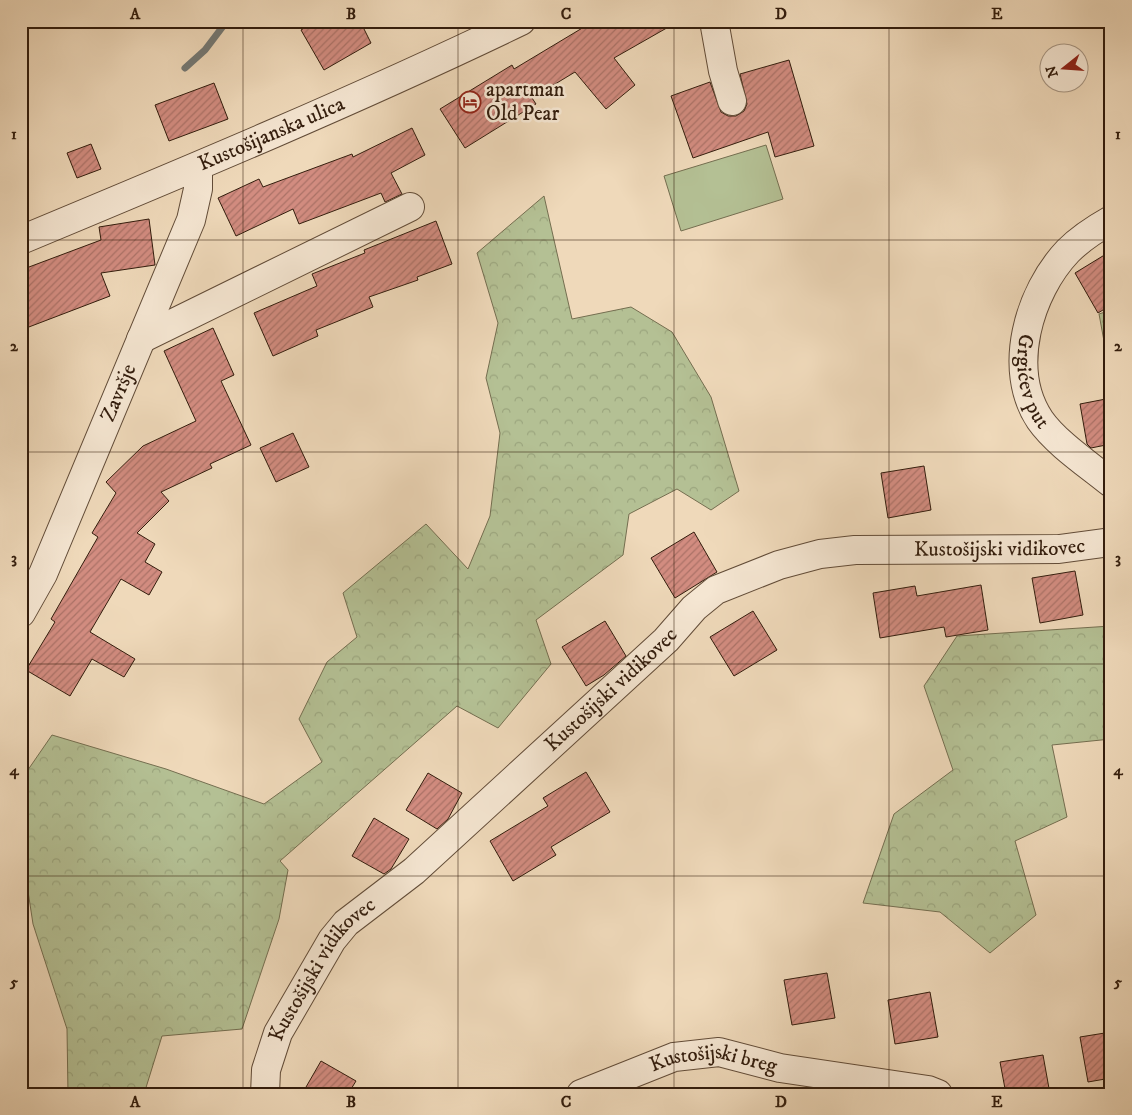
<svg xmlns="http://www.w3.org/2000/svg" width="1132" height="1115" font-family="'IM FELL DW Pica',serif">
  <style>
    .forest { fill: url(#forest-crowns); stroke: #746e50 }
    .pitch { fill: #b4c094; stroke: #746e50 }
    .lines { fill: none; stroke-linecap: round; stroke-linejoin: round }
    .stream { stroke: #747975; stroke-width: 7 }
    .building { fill: url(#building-hatch); stroke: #331d0d }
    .minor-casing { stroke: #624c38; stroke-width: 30 }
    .minor { stroke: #f5e6d2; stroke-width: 28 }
    .grid { fill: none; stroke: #331d0d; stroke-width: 1; stroke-opacity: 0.55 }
    .labels { text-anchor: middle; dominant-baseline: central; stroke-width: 5; stroke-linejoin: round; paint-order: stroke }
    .poi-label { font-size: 21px; fill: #331d0d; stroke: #f5e6d2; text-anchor: start }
    .street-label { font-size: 21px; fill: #331d0d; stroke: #f5e6d2 }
    .neatline { fill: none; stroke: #331d0d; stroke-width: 2 }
    .grid-label { font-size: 16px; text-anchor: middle; font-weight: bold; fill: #331d0d }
  </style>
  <defs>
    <pattern id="forest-crowns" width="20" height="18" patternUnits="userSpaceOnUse" patternTransform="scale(1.25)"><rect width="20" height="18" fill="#b4c094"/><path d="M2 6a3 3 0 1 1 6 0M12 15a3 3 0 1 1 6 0" fill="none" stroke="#9ba57e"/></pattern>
    <pattern id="building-hatch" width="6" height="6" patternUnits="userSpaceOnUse" patternTransform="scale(1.25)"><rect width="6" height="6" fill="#d28c80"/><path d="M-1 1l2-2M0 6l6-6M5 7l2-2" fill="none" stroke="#ab7267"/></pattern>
  </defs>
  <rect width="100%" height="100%" fill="#efd9ba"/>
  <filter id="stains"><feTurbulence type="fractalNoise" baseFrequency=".004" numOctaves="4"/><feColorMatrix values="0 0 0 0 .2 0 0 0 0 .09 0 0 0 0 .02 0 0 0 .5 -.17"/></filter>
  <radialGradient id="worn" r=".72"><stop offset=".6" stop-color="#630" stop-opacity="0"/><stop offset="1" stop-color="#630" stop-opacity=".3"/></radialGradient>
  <g class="forest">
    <polygon points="544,196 572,319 631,307 672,332 711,397 739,491 711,510 677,489 629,514 623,555 536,620 551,664 498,728 457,706 280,861 288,870 279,919 242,1029 162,1036 144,1094 68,1094 67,1029 33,924 21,845 21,780 52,735 166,769 264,804 322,762 299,719 327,662 357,637 343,593 426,524 468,569 490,516 500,433 486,378 498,323 477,253"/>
    <polygon points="1111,310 1111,353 1106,352 1099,314"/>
    <polygon points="1111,626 1111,739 1052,745 1067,817 1015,841 1036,915 990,953 940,912 863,903 894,814 953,770 924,686 957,636"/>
  </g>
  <polygon class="pitch" points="766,145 783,199 681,231 664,176"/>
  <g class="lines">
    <polyline class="stream" points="185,68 205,50 227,21"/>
  </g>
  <g class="building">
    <polygon points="316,21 360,21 371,43 324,70 301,30"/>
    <polygon points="594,21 679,21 614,58 635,85 606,109 575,72 532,98 536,104 465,148 440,109 512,65 514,69"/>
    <polygon points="789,60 814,146 775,157 768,132 693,158 671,96 710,82 721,112 728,116 736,116 744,111 747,104 740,74"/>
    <polygon points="214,83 228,119 169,141 155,105"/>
    <polygon points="412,128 425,155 391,173 402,194 385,202 381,193 299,224 293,209 236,236 218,198 259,179 263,187 352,154 353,157"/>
    <polygon points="91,144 101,169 77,178 67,153"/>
    <polygon points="149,219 155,265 101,273 110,296 21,330 21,270 101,240 99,227"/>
    <polygon points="436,221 452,264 417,277 418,280 369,297 373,307 316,330 318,336 273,356 254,313 317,286 312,274 365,253 364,250"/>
    <polygon points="1111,251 1111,305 1098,313 1075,273"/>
    <polygon points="213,328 234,375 221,381 251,445 210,464 212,468 161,492 169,501 137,533 155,544 145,562 162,572 149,595 121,579 90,632 135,659 124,677 92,659 70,696 26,670 55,622 51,619 98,537 92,533 116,493 106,482 143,446 196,421 164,351"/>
    <polygon points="1111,398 1111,444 1091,448 1087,444 1080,404"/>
    <polygon points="293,433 309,467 276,482 260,448"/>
    <polygon points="924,466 931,510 888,518 881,473"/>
    <polygon points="694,532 717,572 675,598 651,558"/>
    <polygon points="1075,571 1083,615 1040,623 1032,578"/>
    <polygon points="981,585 988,630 946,637 944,627 880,638 873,593 915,586 917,596"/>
    <polygon points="753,611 777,650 734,676 710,637"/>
    <polygon points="605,621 626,656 604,675 586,686 562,647"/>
    <polygon points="586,772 610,812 551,847 556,855 513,881 490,841 548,806 543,798"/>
    <polygon points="428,773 462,793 448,819 437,829 406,810"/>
    <polygon points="374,818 409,839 391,869 384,874 352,856"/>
    <polygon points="827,973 835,1018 792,1025 784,980"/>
    <polygon points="930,992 938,1037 895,1044 888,1000"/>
    <polygon points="1111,1032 1111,1078 1088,1082 1080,1037"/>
    <polygon points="1043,1055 1050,1094 1006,1094 1000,1062"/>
    <polygon points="321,1061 356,1081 348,1094 302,1094"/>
  </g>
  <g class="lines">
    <g class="minor-casing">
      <g id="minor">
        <polyline points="714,21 723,71 732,101"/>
        <path id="s1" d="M1111,220C1095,229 1081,238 1068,251C1029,292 1006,369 1040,420C1056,443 1089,465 1111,483"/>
        <path id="s2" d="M21,240C189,170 357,100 521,21"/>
        <polyline points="141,339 410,207"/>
        <path id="s3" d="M21,613L43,574L191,220L198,189V167"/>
        <path id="s4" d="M265,1094L266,1070L278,1033L332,940L346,923L414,871L666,640L694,608L716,590L779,565L820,554L855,550L1059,549L1111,542"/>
        <path id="s5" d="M581,1094L674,1057L719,1052L780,1068L928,1090L938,1094"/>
      </g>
    </g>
    <use href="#minor" class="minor"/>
  </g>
  <path class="grid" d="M243,21V1094M458,21V1094M674,21V1094M889,21V1094M21,240H1111M21,452H1111M21,664H1111M21,876H1111"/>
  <defs>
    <g id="hotel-ring" transform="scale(1.125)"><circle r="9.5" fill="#f5e6d2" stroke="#8f2418" stroke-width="1.5"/><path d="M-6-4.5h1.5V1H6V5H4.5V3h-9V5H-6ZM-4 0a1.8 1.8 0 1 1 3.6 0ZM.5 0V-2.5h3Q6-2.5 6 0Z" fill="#8f2418"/></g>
  </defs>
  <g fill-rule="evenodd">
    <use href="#hotel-ring" x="470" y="102"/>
  </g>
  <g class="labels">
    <g class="poi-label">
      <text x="486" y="90">apartman<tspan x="486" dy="24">Old Pear</tspan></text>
    </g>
    <g class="street-label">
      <text stroke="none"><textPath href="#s2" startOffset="272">Kustošijanska ulica</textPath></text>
      <text stroke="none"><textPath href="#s1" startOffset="196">Grgićev put</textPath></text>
      <text stroke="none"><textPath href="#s3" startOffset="241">Završje</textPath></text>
      <text stroke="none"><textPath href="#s4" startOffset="981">Kustošijski vidikovec</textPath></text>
      <text stroke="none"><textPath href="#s4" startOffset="546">Kustošijski vidikovec</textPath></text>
      <text stroke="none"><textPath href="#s4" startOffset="141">Kustošijski vidikovec</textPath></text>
      <text stroke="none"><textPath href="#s5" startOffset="140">Kustošijski breg</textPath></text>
    </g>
  </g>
  <rect width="1132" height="1115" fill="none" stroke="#efd9ba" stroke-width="55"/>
  <g transform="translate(1064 68) rotate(253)"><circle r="24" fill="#f5e6d2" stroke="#a79683"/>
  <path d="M0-4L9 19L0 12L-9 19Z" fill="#8f2418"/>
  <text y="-8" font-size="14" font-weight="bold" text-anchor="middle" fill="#331d0d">N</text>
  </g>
  <rect x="28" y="28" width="1076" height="1060" class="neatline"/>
  <g class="grid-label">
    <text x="135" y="19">A</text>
    <text x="351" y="19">B</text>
    <text x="566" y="19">C</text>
    <text x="781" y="19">D</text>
    <text x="997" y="19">E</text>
    <text x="14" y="139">1</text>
    <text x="1118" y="139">1</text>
    <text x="14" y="351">2</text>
    <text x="1118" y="351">2</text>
    <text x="14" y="563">3</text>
    <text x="1118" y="563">3</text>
    <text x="14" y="775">4</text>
    <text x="1118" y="775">4</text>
    <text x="14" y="987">5</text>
    <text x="1118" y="987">5</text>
    <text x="135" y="1107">A</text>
    <text x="351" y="1107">B</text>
    <text x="566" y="1107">C</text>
    <text x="781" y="1107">D</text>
    <text x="997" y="1107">E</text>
  </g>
  <rect width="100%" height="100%" filter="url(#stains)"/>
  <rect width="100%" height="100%" fill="url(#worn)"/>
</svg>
